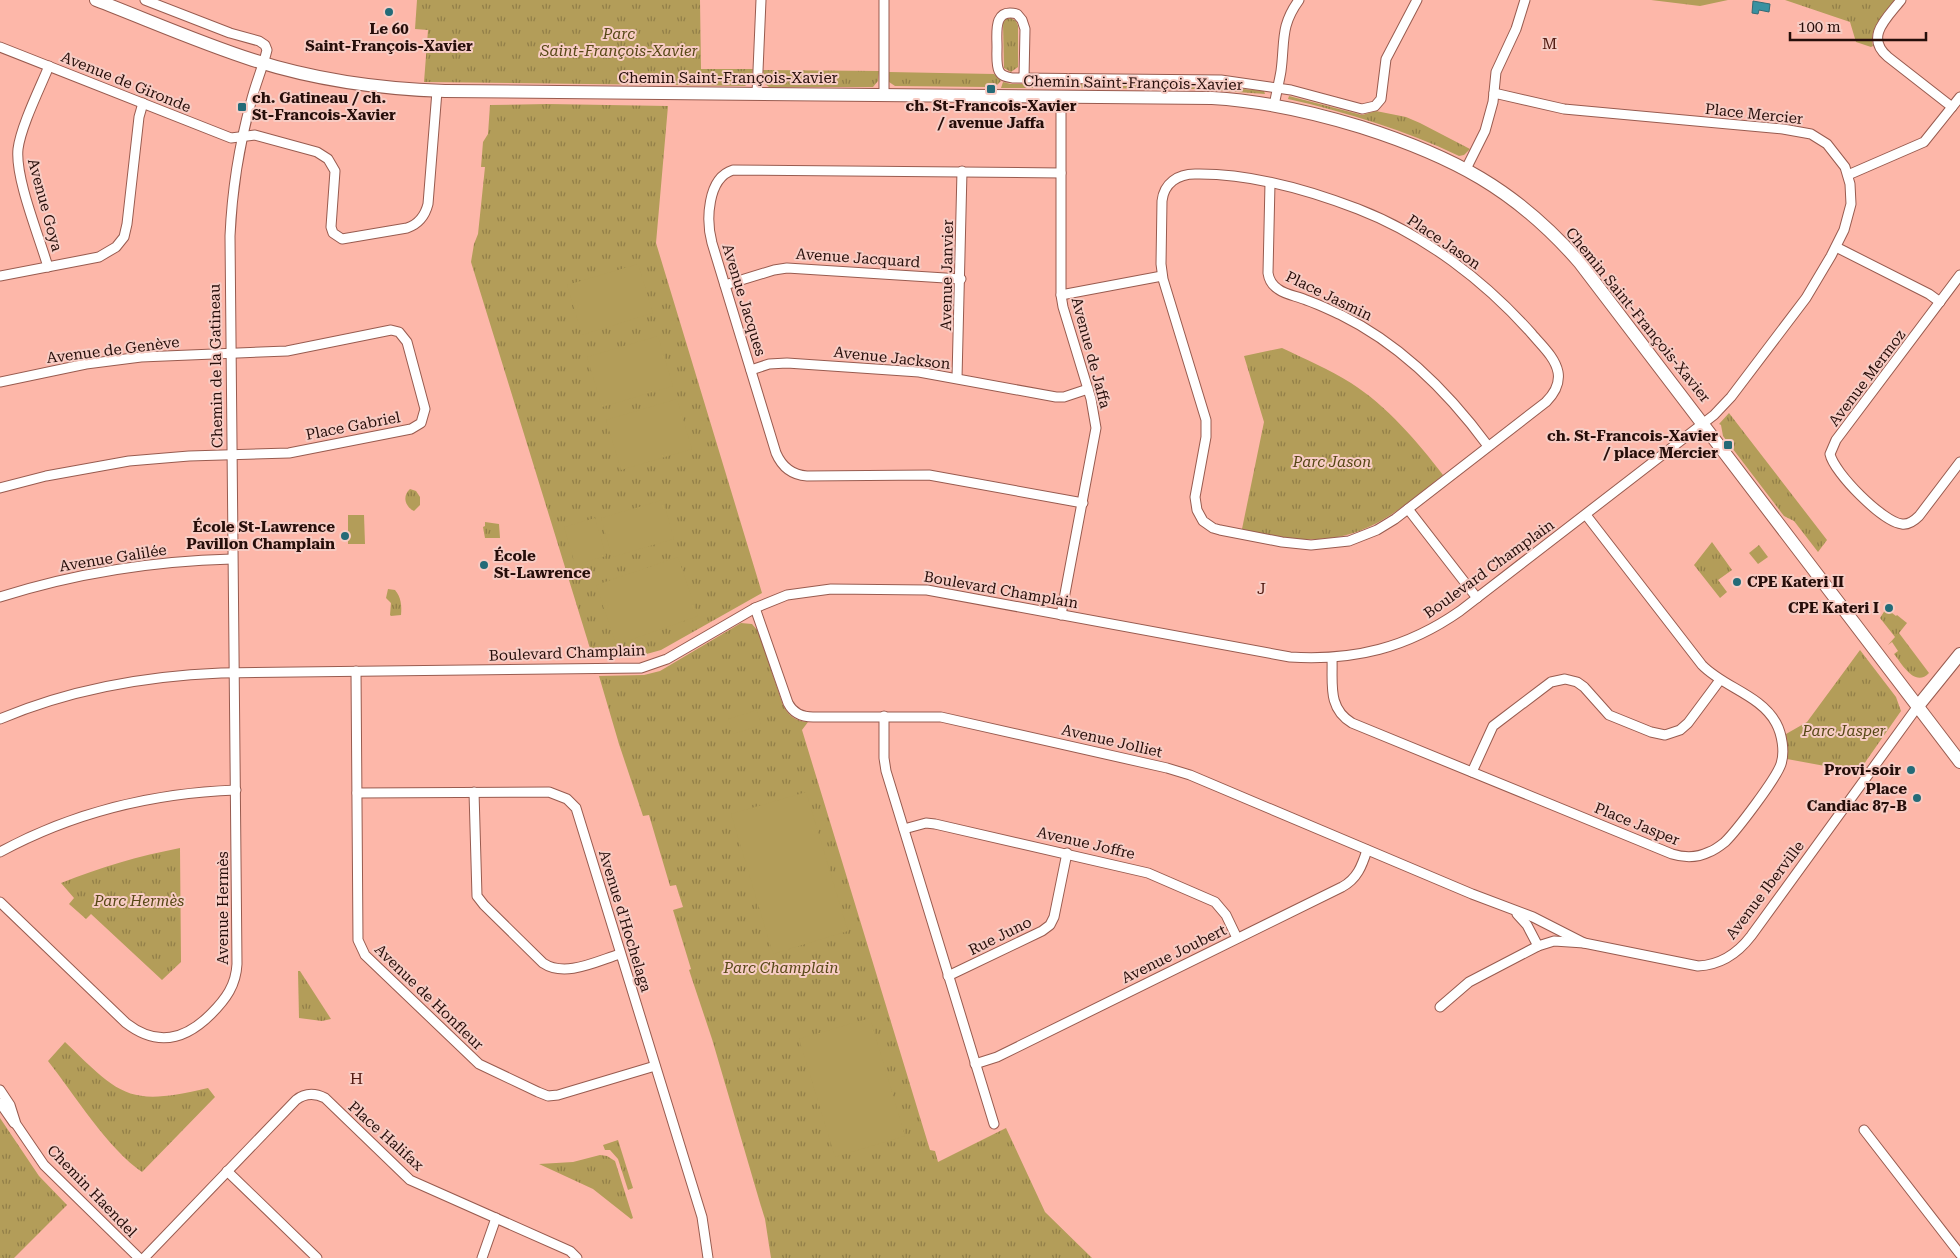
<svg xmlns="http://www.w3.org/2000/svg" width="1960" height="1258" font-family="'Roboto Serif',serif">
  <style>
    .grass { fill: url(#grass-tufts) }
    .pitch { fill: #b39d59 }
    .water { fill: #3891a1; stroke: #336a74 }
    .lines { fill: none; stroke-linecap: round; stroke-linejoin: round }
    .street-casing { stroke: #985b4f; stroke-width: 11 }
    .secondary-casing { stroke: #985b4f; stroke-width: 14 }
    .street { stroke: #fff; stroke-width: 9 }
    .secondary { stroke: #fff; stroke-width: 12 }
    .poi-dot { fill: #246b78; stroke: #f7ccc4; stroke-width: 2 }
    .labels { text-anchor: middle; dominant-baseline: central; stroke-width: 4; stroke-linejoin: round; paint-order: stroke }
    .poi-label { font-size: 15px; font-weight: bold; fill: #260e0a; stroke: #f7ccc4; text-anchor: end }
    .park-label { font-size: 15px; font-style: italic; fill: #574816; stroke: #f7ccc4 }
    .street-label { font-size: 15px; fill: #260e0a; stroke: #f7ccc4 }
    .neighbourhood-label { font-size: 16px; letter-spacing: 1px; fill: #501a11; stroke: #f7ccc4 }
  </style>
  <defs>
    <pattern id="grass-tufts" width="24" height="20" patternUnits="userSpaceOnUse" patternTransform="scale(1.25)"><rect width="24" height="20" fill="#b39d59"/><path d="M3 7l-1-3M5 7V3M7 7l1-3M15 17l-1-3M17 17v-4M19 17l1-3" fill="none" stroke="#917e48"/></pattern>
  </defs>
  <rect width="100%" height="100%" fill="#fdb7a9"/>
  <g class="grass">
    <path d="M417,0H700L701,69H753C752,75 750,83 745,86L424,82L428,30L415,29Z"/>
    <polygon points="1651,0 1728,0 1700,6"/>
    <path d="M1785,0H1895C1885,13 1868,28 1873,46L1871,47L1856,42L1850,22Z"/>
    <polygon points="1011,18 1016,21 1018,26 1018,67 1011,72 1004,68 1003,23 1006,19"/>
    <polygon points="763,70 879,71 878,81 873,87 769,87 765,84"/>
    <polygon points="889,72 994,74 1001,81 997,85 987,85 987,87 895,86 889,82"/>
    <polygon points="1003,82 1011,84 1067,84 1067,88 1001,88"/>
    <polygon points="1071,84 1202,85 1264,91 1265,94 1196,89 1071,88"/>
    <path d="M1289,96L1362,115L1376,111L1406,117L1420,123L1470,149L1464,155L1459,156C1405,130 1346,112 1288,99Z"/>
    <polygon points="548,104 668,106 656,243 762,593 661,650 636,657 593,658 471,262 474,244 478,234 485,167 481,167 483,142 488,134 490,105"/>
    <path d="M1282,348C1305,359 1329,369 1351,383C1387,406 1417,441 1443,475C1397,511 1366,542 1303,539C1283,539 1262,533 1242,529L1264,422L1244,356Z"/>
    <polygon points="1729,413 1827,540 1818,552 1794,521 1784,516 1723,436 1721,425 1719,424"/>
    <path d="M410,489L416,491L420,497V505L414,511C405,507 402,496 410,489Z"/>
    <polygon points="485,522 499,524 500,538 485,538 483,527 485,526"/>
    <polygon points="1712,542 1732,570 1718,580 1727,592 1720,598 1694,565"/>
    <polygon points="1759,545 1768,557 1758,564 1749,553"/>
    <path d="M388,589L395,590C401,597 402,606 401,615L391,616L390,615L391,603L386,598Z"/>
    <path d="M1887,607L1893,611L1892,613L1896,616L1897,615L1907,623L1899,633L1929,673C1915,688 1902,664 1894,654L1898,651L1892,642L1888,645L1895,637L1880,618Z"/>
    <path d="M741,623L752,624L758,631L783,705C789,716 795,721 808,722L802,730L930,1150L935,1151L938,1162L1006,1128L1045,1212L1092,1258H771L765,1219L760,1203L712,1039L689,970L691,969L673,910L683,907L676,885L670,886L649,815L643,816L619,744L599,676L644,675L660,671Z"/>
    <polygon points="1860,650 1896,697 1901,711 1857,774 1852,771 1787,759 1786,734 1807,722"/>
    <path d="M180,848L181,962L162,980L91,914L86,919L69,904L74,898L61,883C101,867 139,856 180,848Z"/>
    <polygon points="298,971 300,971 331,1019 322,1021 299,1018"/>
    <path d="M65,1042C121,1096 128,1107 208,1088L215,1097L142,1172C108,1149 74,1094 48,1061Z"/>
    <polygon points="0,1118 39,1176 67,1205 14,1258 0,1258"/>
    <polygon points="618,1140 633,1188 628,1190 618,1159 610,1150 605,1150 603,1145"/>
    <polygon points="600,1155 607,1156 615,1161 633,1218 631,1219 593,1189 539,1164 573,1162"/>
  </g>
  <g class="pitch">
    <polygon points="638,264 653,313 582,335 567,285"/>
    <polygon points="658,336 673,386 602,407 587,357"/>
    <polygon points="677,399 692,449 621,470 606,420"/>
    <polygon points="663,500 674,539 612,557 601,518"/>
    <polygon points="348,515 364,515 365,544 348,544"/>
    <polygon points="595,518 606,556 575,565 564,527"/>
    <polygon points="678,557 698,616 616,645 596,585"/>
    <polygon points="757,710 761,725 733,734 728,719"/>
    <polygon points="806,792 848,931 773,954 731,814"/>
    <polygon points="870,1018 905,1136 835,1157 799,1039"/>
  </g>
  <polygon class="water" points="1753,1 1770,4 1769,12 1759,10 1758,14 1752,13"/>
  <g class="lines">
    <g class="street-casing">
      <g id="street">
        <path d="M1901,0C1887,18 1864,37 1888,57L1952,107"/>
        <path d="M0,47L231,138L255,135L317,152L328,159L335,171L331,227L333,233L342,239L407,228C419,224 425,216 428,204L437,91"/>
        <path d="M1024,78L1025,29L1022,20L1017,14C993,8 997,32 997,47C997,54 996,65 999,71C1002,77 1008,77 1013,78L1221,80L1291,90L1362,109L1375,106L1381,99L1386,59L1417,0"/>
        <polyline points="757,94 761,0"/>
        <polyline points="884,95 884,0"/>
        <path d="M1274,106C1276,94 1279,83 1281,71C1285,41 1280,26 1299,0"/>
        <polyline points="1466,169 1485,131 1493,102 1496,72 1516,29 1525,0"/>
        <path d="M1061,173L733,170C707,178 706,221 712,243L776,453C782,467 792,475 807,476L929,475L1083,503"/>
        <path d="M1195,174C1250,173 1306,189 1358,209C1425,235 1485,281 1532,334C1541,345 1555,357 1558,372C1560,383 1554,394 1546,402L1395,519L1377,530L1349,541L1311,545L1282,542L1220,530L1213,528L1203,521L1197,510L1195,497L1206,437V420L1163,279L1161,264L1162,201C1164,183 1178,174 1195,174Z"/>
        <polyline points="1848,175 1924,142 1960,97"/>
        <path d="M1270,183L1268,273C1269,280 1272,285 1278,289C1286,295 1297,296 1306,300C1318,304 1330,310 1341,315C1402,345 1449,393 1488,446"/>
        <polyline points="1836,247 1929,294 1940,302"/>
        <path d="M48,267C39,236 15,178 18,149C21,126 40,88 49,66"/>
        <path d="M1960,275L1836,440L1830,454C1834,473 1883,522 1902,524C1909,525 1914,521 1919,516L1960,462"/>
        <polyline points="0,276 99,257 116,247 124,237 127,224 139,117 143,103"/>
        <polyline points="725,285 774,270 787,268 961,279"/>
        <polyline points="1061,295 1162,276"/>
        <polyline points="751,370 769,364 787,363 919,372 1056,397 1064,397 1088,389"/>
        <polyline points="957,378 962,171"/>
        <polyline points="0,382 86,364 141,357 287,351 391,330 399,332 407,342 425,409 421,423 411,429 289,453 189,456 129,461 46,476 0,488"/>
        <polyline points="1408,509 1477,598"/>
        <path d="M0,597C76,573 152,561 232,559"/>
        <path d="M755,608L788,703C793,713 801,717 813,717H941L1167,768L1190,775L1472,894L1533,917L1584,943"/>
        <polyline points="1061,615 1096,428 1091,399 1063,307 1061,295 1061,96"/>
        <path d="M1332,658C1333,683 1327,708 1352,723L1672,854C1685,858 1697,858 1709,852C1715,850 1720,846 1725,842C1737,830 1776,779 1781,764C1785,752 1782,734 1776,723C1761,695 1723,687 1702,665L1586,515"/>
        <polyline points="356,671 358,940 365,955 479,1064 538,1092 548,1096 558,1095 655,1066"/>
        <polyline points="884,716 884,758 886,771 994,1124"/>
        <path d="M0,719C71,689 145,676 221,673L641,668L667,659L755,608L787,595L831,589L927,590L1290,657C1354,661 1407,648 1460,611L1714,415L1731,397L1806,298L1831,256L1844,230L1851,204L1850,184L1845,167L1827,144L1811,134L1783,129L1564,109L1494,93"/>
        <polyline points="1472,772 1493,726 1551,682 1565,679 1577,682 1584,687 1609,715 1651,732 1665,735 1680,730 1688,723 1720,680"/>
        <path d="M474,792L477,896L484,905L543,963C565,978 597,961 620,954"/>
        <polyline points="357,793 549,792 567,799 576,808 702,1217 708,1258"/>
        <polyline points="904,829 926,823 935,824 1148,873 1215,902 1226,915 1237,938"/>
        <path d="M0,852C74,812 152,793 236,790"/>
        <path d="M0,902L126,1023C157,1047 185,1040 211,1014C226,999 236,985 237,964L230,236C232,190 239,146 251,102C255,85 263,67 267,50L265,45L259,41L230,33L145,0"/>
        <polyline points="1517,914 1527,925 1538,946"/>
        <polyline points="948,976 1042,931 1050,925 1054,917 1067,853"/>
        <path d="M1440,1007L1469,982L1538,946L1554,941L1584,943L1698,966C1720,965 1738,953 1751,936L1918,706"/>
        <path d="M975,1064L997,1057L1342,887C1357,879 1362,866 1367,850"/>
        <polyline points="0,1090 10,1105 16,1124 44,1165 139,1258"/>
        <polyline points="0,1103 14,1123"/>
        <polyline points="1864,1130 1960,1254"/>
        <polyline points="227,1171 317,1258"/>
        <path d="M144,1258L296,1100C305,1093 315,1093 325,1098L410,1180L570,1251L577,1258"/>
        <polyline points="482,1258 496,1218"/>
      </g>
    </g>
    <g class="secondary-casing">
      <g id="secondary">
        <path d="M96,0C148,20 200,43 253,60C315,80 380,89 445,91L1212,98C1263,101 1312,112 1361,127C1452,156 1516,189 1580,263L1960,762"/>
        <polyline points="1918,706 1960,654"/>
      </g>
    </g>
    <use href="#street" class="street"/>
    <use href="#secondary" class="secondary"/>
  </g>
  <g class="poi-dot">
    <circle cx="389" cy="12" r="5"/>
    <rect x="986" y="84" width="10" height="10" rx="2.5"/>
    <rect x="237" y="102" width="10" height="10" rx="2.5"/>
    <rect x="1723" y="440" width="10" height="10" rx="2.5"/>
    <circle cx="345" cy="536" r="5"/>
    <circle cx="484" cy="565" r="5"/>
    <circle cx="1737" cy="582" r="5"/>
    <circle cx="1889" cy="608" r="5"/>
    <circle cx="1911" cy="770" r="5"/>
    <circle cx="1917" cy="798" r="5"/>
  </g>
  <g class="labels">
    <g class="poi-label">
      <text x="389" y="29" text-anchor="middle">Le 60<tspan x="389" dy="17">Saint-François-Xavier</tspan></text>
      <text x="252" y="98" text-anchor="start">ch. Gatineau / ch.<tspan x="252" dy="17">St-Francois-Xavier</tspan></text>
      <text x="991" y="106" text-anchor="middle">ch. St-Francois-Xavier<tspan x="991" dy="17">/ avenue Jaffa</tspan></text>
      <text x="1718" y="436">ch. St-Francois-Xavier<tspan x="1718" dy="17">/ place Mercier</tspan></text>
      <text x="335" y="527">École St-Lawrence<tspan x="335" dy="17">Pavillon Champlain</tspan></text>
      <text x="494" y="556" text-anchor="start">École<tspan x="494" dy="17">St-Lawrence</tspan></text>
      <text x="1747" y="582" text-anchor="start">CPE Kateri II</text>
      <text x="1879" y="608">CPE Kateri I</text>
      <text x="1901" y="770">Provi-soir</text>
      <text x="1907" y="789">Place<tspan x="1907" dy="17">Candiac 87-B</tspan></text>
    </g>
    <g class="park-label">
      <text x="619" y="34">Parc<tspan x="619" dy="17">Saint-François-Xavier</tspan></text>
      <text x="1332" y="462">Parc Jason</text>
      <text x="1844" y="731">Parc Jasper</text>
      <text x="139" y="901">Parc Hermès</text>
      <text x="781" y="968">Parc Champlain</text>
    </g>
    <g class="street-label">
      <text x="728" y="78">Chemin Saint-François-Xavier</text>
      <text transform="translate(126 82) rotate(22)">Avenue de Gironde</text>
      <text transform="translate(1133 83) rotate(1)">Chemin Saint-François-Xavier</text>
      <text transform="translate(1754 114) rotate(6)">Place Mercier</text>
      <text transform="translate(45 205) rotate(75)">Avenue Goya</text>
      <text transform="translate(1444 242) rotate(34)">Place Jason</text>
      <text transform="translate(858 258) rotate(4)">Avenue Jacquard</text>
      <text transform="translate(947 275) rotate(-89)">Avenue Janvier</text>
      <text transform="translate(1329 296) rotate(26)">Place Jasmin</text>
      <text transform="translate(744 300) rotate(73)">Avenue Jacques</text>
      <text transform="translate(1638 315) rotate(51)">Chemin Saint-François-Xavier</text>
      <text transform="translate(113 350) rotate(-7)">Avenue de Genève</text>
      <text transform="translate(1091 353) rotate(75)">Avenue de Jaffa</text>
      <text transform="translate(892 358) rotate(6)">Avenue Jackson</text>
      <text transform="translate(216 366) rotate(-91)">Chemin de la Gatineau</text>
      <text transform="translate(1867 378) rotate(-53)">Avenue Mermoz</text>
      <text transform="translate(353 426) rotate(-11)">Place Gabriel</text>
      <text transform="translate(113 558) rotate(-9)">Avenue Galilée</text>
      <text transform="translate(1489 569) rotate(-36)">Boulevard Champlain</text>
      <text transform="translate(1001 590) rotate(10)">Boulevard Champlain</text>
      <text transform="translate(567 653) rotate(-2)">Boulevard Champlain</text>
      <text transform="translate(1112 741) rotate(13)">Avenue Jolliet</text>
      <text transform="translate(1637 824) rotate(22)">Place Jasper</text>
      <text transform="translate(1086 843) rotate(13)">Avenue Joffre</text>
      <text transform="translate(1765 890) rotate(-53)">Avenue Iberville</text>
      <text transform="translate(223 908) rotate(-90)">Avenue Hermès</text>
      <text transform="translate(625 921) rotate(73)">Avenue d'Hochelaga</text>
      <text transform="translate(1000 936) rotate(-26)">Rue Juno</text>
      <text transform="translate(1174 954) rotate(-26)">Avenue Joubert</text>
      <text transform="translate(429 997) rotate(44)">Avenue de Honfleur</text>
      <text transform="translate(386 1136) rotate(42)">Place Halifax</text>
      <text transform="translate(92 1191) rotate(46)">Chemin Haendel</text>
    </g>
    <g class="neighbourhood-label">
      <text x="1550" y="43">M</text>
      <text x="1262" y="588">J</text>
      <text x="357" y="1078">H</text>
    </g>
  </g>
  <path d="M1790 32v8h136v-8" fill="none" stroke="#260e0a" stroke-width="2.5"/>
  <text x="1798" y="32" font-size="15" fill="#260e0a" stroke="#f7ccc4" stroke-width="4" paint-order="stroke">100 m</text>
</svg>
